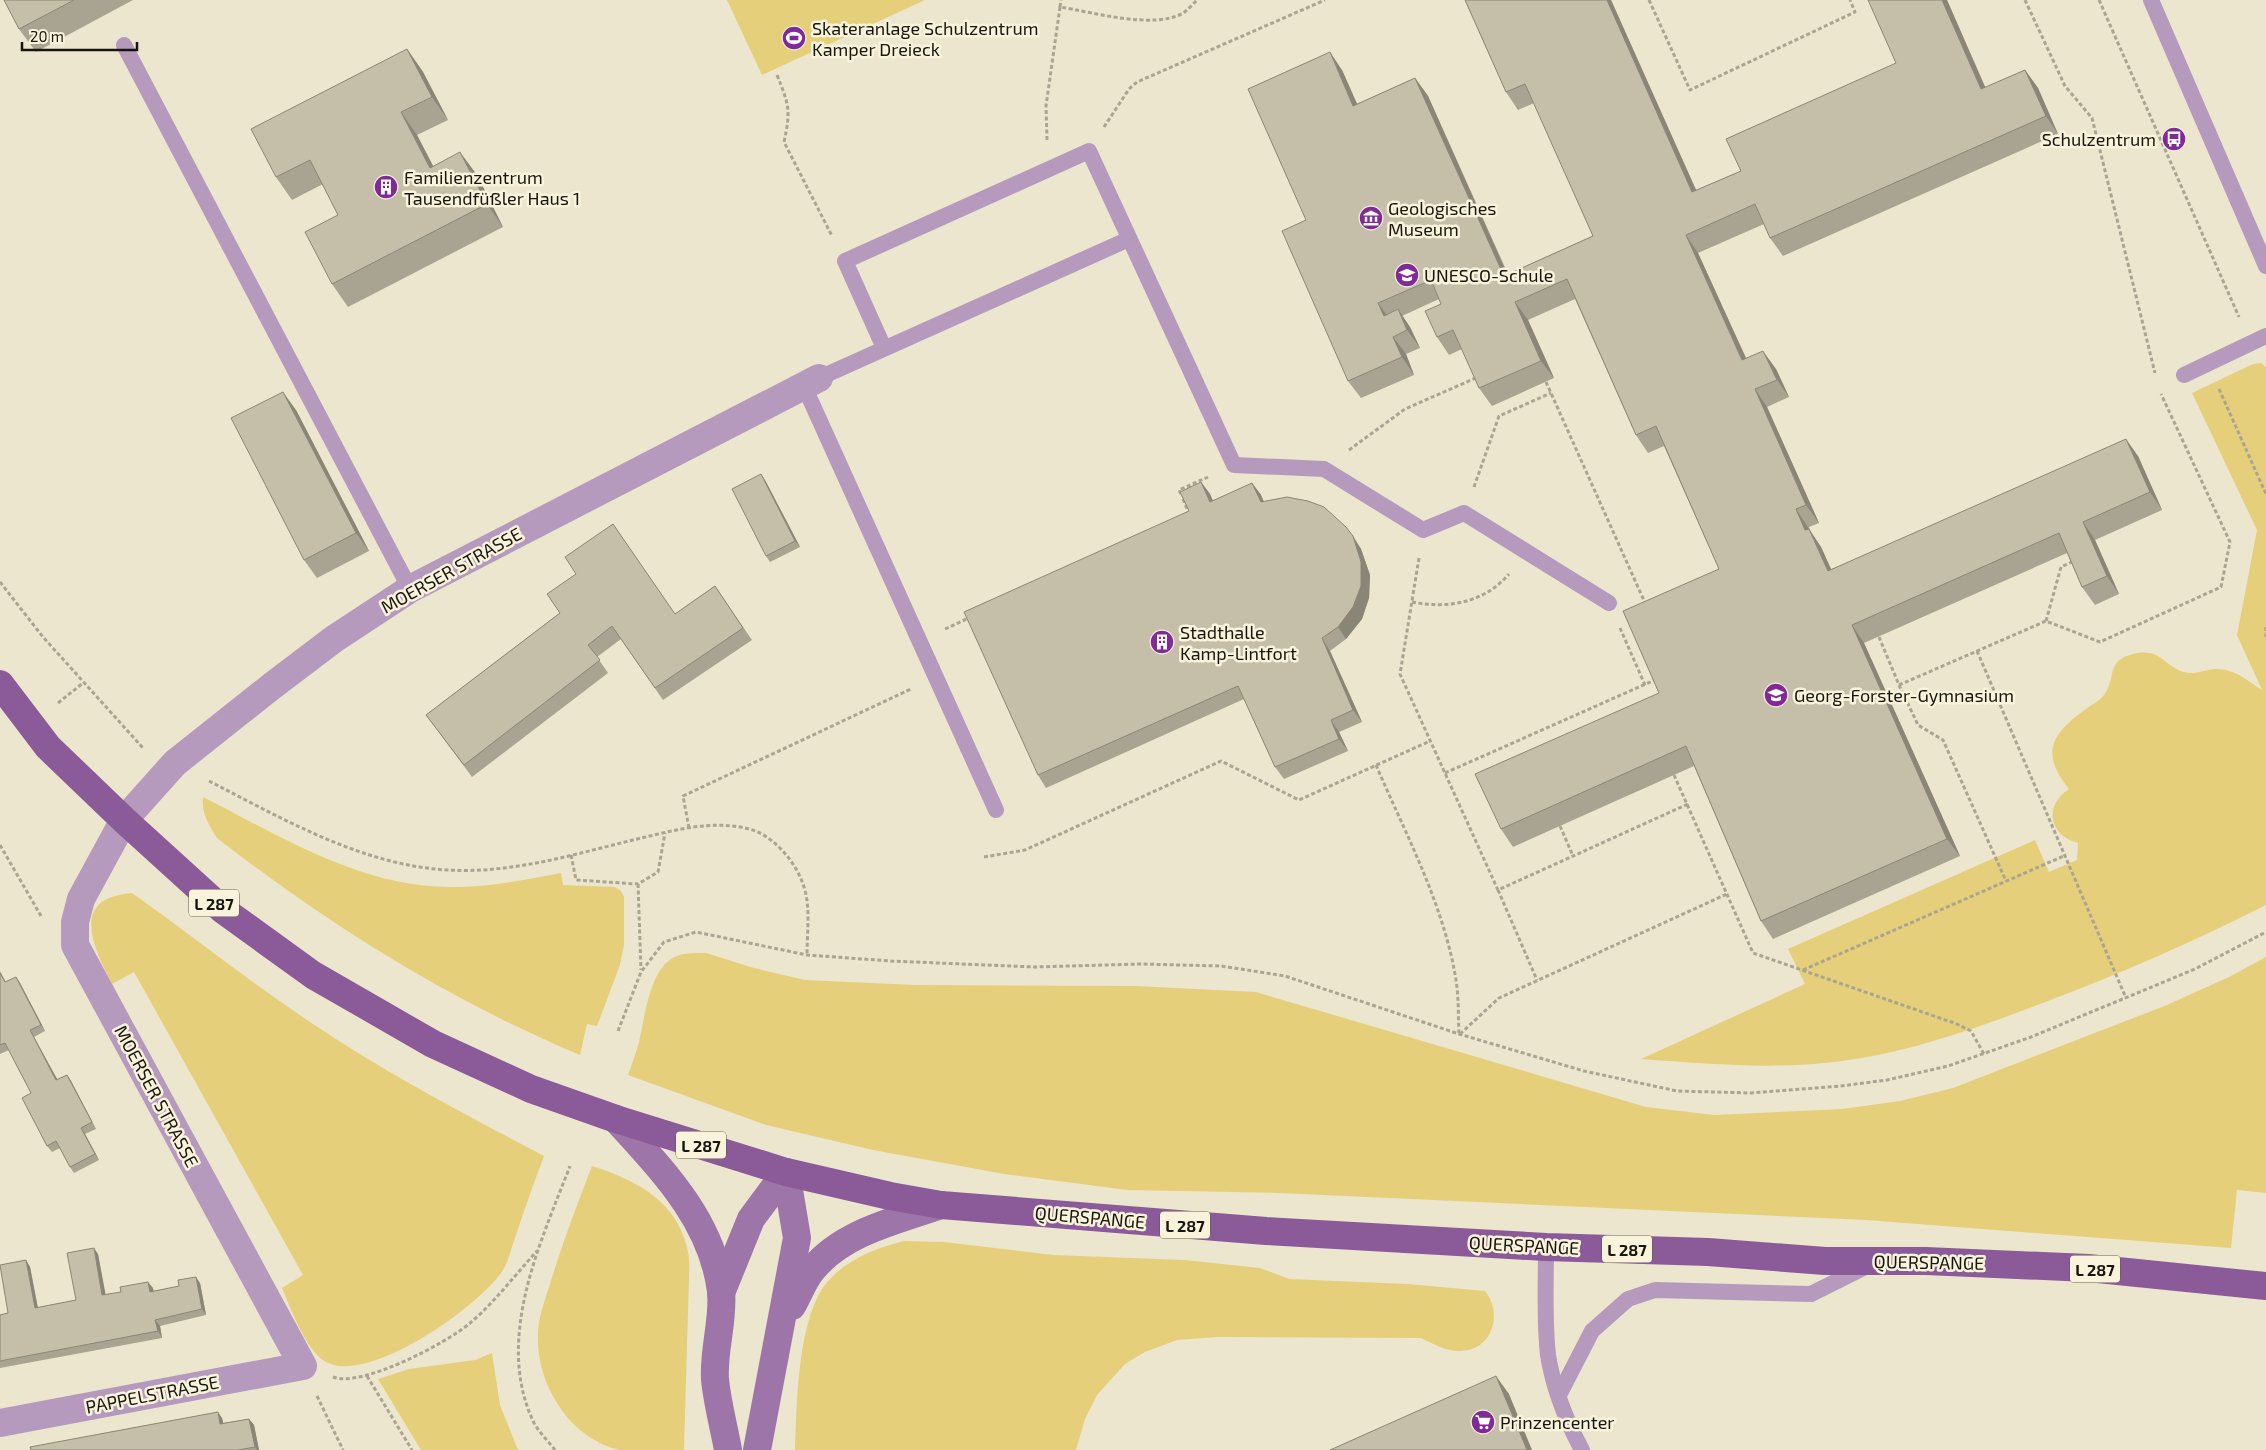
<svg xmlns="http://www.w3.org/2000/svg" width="2266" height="1450" font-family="'Exo 2',sans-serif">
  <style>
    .green { fill: #e6cf7a }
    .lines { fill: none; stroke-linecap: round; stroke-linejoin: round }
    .path { stroke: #aaa593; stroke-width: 3; stroke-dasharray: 4 2.5; stroke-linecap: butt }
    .service { stroke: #b59abd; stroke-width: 16 }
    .minor { stroke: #b59abd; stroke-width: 28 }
    .secondary { stroke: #9d75a8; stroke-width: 28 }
    .primary { stroke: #8b5a99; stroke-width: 28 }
    .wall { fill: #a9a491 }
    .shaded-wall { fill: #8a8676 }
    .building { fill: #c5bfa9; stroke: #8a8676 }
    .labels { text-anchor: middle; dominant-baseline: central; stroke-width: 5; stroke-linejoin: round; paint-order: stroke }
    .shield { fill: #f9f3dc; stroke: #5b584b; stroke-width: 1 }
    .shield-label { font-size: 16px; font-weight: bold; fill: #17150d }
    .poi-label { font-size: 18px; fill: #17150d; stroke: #f9f3dc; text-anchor: start }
    .street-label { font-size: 18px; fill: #17150d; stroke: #f9f3dc }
  </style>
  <rect width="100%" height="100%" fill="#ece6cf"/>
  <g class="green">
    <polygon points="727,0 925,0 762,75"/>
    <path d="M2261,363L2266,367V905C2195,941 2122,973 2048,1001C1985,1025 1923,1048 1856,1059C1785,1071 1713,1064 1641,1059L1805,984L1788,949L2035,840L2049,872L2077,860L2078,843C2048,835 2044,805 2069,789C2040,753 2051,734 2086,709C2092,704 2100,701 2104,695C2117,678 2105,661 2133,654C2161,647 2163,666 2184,672C2194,675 2205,670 2214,669C2234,668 2247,680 2262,690L2237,635L2257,530L2192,393L2253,364Z"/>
    <path d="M203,797C280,836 362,888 452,887C489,887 525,880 561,873L563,885L615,887L621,891L624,897V945L620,965L597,1026L587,1024L580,1055C449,1000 329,925 217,838C209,825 201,813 203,797Z"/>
    <path d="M132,893C193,936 251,983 313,1024C386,1073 466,1115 544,1156C534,1183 524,1210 515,1238C511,1248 509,1261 503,1270C480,1306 369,1385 326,1362C306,1351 291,1309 282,1288L303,1275L134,972L112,984C94,948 68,898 132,893Z"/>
    <path d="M706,953L754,968L805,980L915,985L1136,986L1256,992L1646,1107L1714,1115L1842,1109L1900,1101L1953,1088L2167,1005L2229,977L2266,957V1193L2237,1190L2231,1248L1866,1220L1279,1193L1127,1190L1004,1174L873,1150L766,1125L628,1075C632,1064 636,1053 639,1042C644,1020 649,979 666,963C677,952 692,953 706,953Z"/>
    <path d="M592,1166C636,1180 678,1201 688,1252C690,1261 689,1270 689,1279L684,1450C665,1450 638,1450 620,1450C599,1446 576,1430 564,1413C547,1391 537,1363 538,1335C538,1318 545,1300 550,1284C562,1244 577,1205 592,1166Z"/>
    <path d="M904,1241L944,1242L1053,1255L1185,1260L1260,1268L1289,1279L1408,1284L1485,1291C1503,1313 1493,1350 1461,1351C1448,1352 1433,1344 1421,1338L1218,1337L1177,1340L1145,1352L1125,1364L1097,1395L1085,1419L1076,1450H795C797,1404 797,1313 830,1279C850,1258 876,1248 904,1241Z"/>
    <polygon points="492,1353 500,1405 518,1450 421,1450 378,1379 409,1369 475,1360"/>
  </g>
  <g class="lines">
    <g class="path">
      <polyline points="1649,0 1690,90 1855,12 1850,0"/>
      <polyline points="2025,0 2065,86 2092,118 2155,373"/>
      <polyline points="2099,0 2239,317"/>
      <polyline points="1060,7 1061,0"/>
      <path d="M777,75C789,105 791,110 784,142L832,236"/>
      <polyline points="1104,127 1129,89 1137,82 1325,0"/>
      <path d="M1047,140L1046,106L1060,7C1092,12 1154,30 1183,13C1188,10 1193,4 1197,0"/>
      <polyline points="1546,382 1646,605"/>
      <polyline points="2219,389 2266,494"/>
      <polyline points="1349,450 1405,409 1478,377"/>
      <polyline points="1474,487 1499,416 1551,393"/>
      <polyline points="1181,494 1179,490 1208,477"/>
      <polyline points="1183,499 1189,514"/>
      <polyline points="1419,558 1400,674 1498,890 1688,804"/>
      <polyline points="0,582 43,637 143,748"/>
      <path d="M1412,602C1448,609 1484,603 1509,574"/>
      <polyline points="2046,621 2061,567 2074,561"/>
      <polyline points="2266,627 2266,637"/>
      <polyline points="1620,628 1645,685"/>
      <polyline points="945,629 971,617"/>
      <polyline points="1879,637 1899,685 2046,621 2100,642 2221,587 2230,542 2161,394"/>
      <polyline points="1977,651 2126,998"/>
      <polyline points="1899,685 1918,725 1943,740 2006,881"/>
      <polyline points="58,703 83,683"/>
      <path d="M1376,765C1406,835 1444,905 1456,980C1459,998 1458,1016 1459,1034"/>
      <polyline points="1445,773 1657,679"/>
      <polyline points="1674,775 1753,953 1957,1024 1971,1031 1984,1054"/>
      <path d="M209,781C283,819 362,865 447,870C512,874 575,854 637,839C672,831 712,819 749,829C773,835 795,861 803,884C811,905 807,932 807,955"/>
      <polyline points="1560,826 1573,856"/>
      <polyline points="689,828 683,796 911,689"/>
      <polyline points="0,845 41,916"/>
      <polyline points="571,855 576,880 638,884 658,872 665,833"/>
      <polyline points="984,857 1025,850 1221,761 1299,800 1430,741"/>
      <polyline points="638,884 641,970"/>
      <polyline points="1498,890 1537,980"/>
      <polyline points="1803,970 2066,855"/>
      <polyline points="618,1031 641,972 664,942 696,932 807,955 891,961 1034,967 1141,964 1221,966 1285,976 1459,1034 1584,1071 1677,1091 1751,1093 1841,1086 1887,1080 1948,1066 2031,1037 2195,969 2266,932"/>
      <polyline points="1460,1034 1499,998 1727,894"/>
      <polyline points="367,1376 412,1450"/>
      <path d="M333,1377C362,1388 446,1343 469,1324C494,1303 515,1275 537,1251"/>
      <polyline points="317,1396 343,1450"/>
      <path d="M555,1450C548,1441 539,1432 534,1423C494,1340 540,1244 570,1166"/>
    </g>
    <g class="service">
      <polyline points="2151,0 2266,266"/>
      <polyline points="124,45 410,589"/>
      <polyline points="884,348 845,261 1089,151 1234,465 1324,469 1423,530 1464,513 1609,603"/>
      <polyline points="2184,375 2266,336"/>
      <polyline points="819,378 1129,239"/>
      <polyline points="804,386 996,810"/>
      <path d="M1546,1247C1546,1283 1544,1319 1548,1355C1553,1387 1567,1422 1582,1450"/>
      <polyline points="1559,1395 1592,1331 1628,1299 1655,1290 1811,1294 1869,1265"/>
    </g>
    <polyline class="minor" points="0,1423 303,1366 75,945 75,922 81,899 124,820 175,763 272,686 334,639 410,589 819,378"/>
    <g class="secondary">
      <path d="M616,1119C662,1170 712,1220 721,1291C724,1320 713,1350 715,1379C717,1402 724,1427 728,1450"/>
      <polyline points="721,1293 751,1219 786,1172"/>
      <path d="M792,1306C799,1294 804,1279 813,1269C843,1232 898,1220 941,1205"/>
      <polyline points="757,1450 797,1238 786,1172"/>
    </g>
    <polyline class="primary" points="0,684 48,747 124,820 223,910 313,975 433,1044 531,1089 616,1119 786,1172 890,1196 941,1205 1266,1231 1546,1247 1708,1252 1825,1261 1926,1261 2088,1268 2266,1286"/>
  </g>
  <g class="wall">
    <polygon points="4,0 133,0 36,52 19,29"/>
    <polygon points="1465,0 1611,0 1696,190 1741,171 1896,63 1947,0 1985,88 2025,70 2038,88 2058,134 1783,256 1770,238 1764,224 1698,253 1746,358 1776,369 1789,397 1767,407 1819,523 1809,527 1810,531 1821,547 1831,569 2138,456 2162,510 2095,540 2119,594 2095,605 2082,587 2067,553 1864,643 1960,856 1773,939 1761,921 1694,766 1513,847 1501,829 1659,693 1719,569 1664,446 1648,453 1636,435 1575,299 1528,320 1554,378 1492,406 1479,388 1462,349 1449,355 1437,337 1441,304 1439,299 1402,316 1410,327 1420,348 1406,354 1414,375 1361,398 1348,381 1306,220 1342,70 1357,104 1415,78 1428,96 1508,274 1593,236 1534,103 1518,110 1506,92"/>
    <polygon points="407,49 423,72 448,120 417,135 433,166 477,175 503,227 348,307 332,284 338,215 323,184 292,200 276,177"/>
    <polygon points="296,410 369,551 317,578 304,560"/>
    <polygon points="765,480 800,547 770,562 766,556"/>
    <polygon points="1201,482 1210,494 1213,501 1252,483 1261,495 1264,502 1346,527 1361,549 1370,575 1369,598 1362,619 1346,639 1330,651 1362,722 1339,732 1348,751 1284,779 1275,767 1244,699 1046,788 1038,775 1189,511"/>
    <polygon points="715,586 752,640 663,700 621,639 597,657 608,673 472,777 426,715 560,613 675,614"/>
    <polygon points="0,971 6,982 16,977 20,983 45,1031 34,1037 57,1080 67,1075 71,1081 96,1129 85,1134 99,1160 74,1173 70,1167 60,1148 52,1152 47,1146 31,1093 9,1050 0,1054"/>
    <polygon points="98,1254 105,1295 153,1288 153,1291 200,1283 206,1315 160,1326 162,1338 0,1368 0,1315 8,1313 26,1260 30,1267 38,1308 76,1300"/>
    <polygon points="222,1418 223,1423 249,1419 254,1425 259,1450 31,1450"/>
  </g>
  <g class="shaded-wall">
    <polygon points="1607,0 1611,0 1705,210 1692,192"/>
    <polygon points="1942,0 1947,0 1994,107 1981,89"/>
    <polygon points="407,49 423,72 448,120 432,97"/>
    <polygon points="1330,52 1342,70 1366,124 1353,106"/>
    <polygon points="2025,70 2038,88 2058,134 2046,116"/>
    <polygon points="1415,78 1428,96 1516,294 1504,276"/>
    <polygon points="401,112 417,135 446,191 430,168"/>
    <polygon points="460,152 477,175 503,227 487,204"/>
    <polygon points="1686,235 1698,253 1755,378 1742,360"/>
    <polygon points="1515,302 1528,320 1554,378 1541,361"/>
    <polygon points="1378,303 1391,321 1384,316"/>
    <polygon points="1398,309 1410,327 1420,348 1407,330"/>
    <polygon points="1393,337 1406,354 1414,375 1402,357"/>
    <polygon points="1763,351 1776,369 1789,397 1777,380"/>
    <polygon points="1755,389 1767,407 1819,523 1806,505"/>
    <polygon points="283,392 296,410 369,551 356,533"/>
    <polygon points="2126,439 2138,456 2162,510 2150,492"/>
    <polygon points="761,474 765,480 800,547 795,541"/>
    <polygon points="1201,482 1210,494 1218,514 1210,502"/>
    <polygon points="1252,483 1261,495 1269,514 1261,502"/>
    <polygon points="1796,509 1821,547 1840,589 1828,571 1805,530"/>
    <polygon points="2083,522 2095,540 2119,594 2107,576"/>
    <polygon points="1353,536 1361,549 1370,575 1369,598 1362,619 1346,639 1338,627"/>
    <polygon points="1852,625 1864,643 1960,856 1947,839"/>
    <polygon points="1322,638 1330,651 1362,722 1353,710"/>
    <polygon points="1331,720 1339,732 1348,751 1339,739"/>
    <polygon points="16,977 20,983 45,1031 41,1025"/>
    <polygon points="30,1030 34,1037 61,1086 56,1080"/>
    <polygon points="67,1075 71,1081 96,1129 92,1122"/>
    <polygon points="81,1128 85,1134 99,1160 95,1154"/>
    <polygon points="94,1248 98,1254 107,1302 102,1295"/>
    <polygon points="26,1260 30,1267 39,1314 35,1308"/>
    <polygon points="196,1277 200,1283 206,1315 202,1309"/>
    <polygon points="148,1282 153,1288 155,1298 150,1292"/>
    <polygon points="155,1320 160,1326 162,1338 158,1331"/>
    <polygon points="1496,1376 1509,1394 1532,1450 1527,1450"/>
    <polygon points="218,1412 222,1418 225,1430 220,1424"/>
    <polygon points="249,1419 254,1425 259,1450 257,1450 255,1447"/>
  </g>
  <g class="building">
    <polygon points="4,0 74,0 19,29"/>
    <polygon points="1465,0 1607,0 1692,192 1741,171 1726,139 1896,63 1868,0 1942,0 1981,89 2025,70 2046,116 1770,238 1755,204 1686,235 1742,360 1763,351 1777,380 1755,389 1806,505 1796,509 1805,530 1809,529 1828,571 2126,439 2150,492 2083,522 2107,576 2082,587 2059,533 1852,625 1947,839 1761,921 1686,746 1501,829 1475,774 1659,693 1623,611 1719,569 1656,426 1636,435 1567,279 1515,302 1541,361 1479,388 1453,330 1437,337 1425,311 1441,304 1431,280 1378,303 1384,316 1398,309 1407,330 1393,337 1402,357 1348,381 1282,231 1306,220 1248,89 1330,52 1353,106 1415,78 1504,276 1593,236 1525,84 1506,92"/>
    <polygon points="407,49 432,97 401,112 430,168 460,152 487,204 332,284 305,232 338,215 310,160 276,177 251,129"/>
    <polygon points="283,392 356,533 304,560 231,418"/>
    <polygon points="761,474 795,541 766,556 732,489"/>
    <polygon points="1201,482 1210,502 1252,483 1261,502 1287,497 1308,501 1324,507 1346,527 1353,536 1361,562 1361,586 1353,607 1338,627 1322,638 1353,710 1331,720 1339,739 1275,767 1238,686 1038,775 964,612 1189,511 1180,492"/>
    <polygon points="613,524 675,614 715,586 743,628 655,688 612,626 588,645 600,660 464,765 426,715 560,613 547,594 576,574 565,557"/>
    <polygon points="0,973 5,982 16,977 41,1025 30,1030 56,1080 67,1075 92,1122 81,1128 95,1154 70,1167 56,1141 47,1146 22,1098 31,1093 5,1043 0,1045"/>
    <polygon points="94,1248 102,1295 121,1292 120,1287 148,1282 150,1292 179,1286 178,1280 196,1277 202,1309 155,1320 158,1331 0,1361 0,1315 8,1313 0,1265 26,1260 35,1308 76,1300 67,1253"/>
    <polygon points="1496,1376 1527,1450 1330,1450"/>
    <polygon points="218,1412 220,1424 249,1419 255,1447 238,1450 31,1450 30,1447"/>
  </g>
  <defs>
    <g id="stadium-disc" transform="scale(1.25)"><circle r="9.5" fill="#802997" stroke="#f9f3dc"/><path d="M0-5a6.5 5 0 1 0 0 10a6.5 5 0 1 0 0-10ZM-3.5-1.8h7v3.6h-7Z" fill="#fff"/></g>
    <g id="bus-disc" transform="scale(1.25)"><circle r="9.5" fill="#802997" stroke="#f9f3dc"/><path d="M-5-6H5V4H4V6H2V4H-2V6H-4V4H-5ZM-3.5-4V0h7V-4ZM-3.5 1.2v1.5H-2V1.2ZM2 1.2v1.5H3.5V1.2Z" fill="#fff"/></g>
    <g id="building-disc" transform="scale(1.25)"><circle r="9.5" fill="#802997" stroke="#f9f3dc"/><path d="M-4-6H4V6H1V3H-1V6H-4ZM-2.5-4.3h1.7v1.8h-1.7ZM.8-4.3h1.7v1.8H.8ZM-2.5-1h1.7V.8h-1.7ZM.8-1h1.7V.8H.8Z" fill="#fff"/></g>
    <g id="museum-disc" transform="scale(1.25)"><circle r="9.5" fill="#802997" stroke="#f9f3dc"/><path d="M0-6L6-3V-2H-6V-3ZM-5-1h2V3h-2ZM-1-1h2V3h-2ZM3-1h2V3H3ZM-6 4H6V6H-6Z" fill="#fff"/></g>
    <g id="school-disc" transform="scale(1.25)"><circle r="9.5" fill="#802997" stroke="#f9f3dc"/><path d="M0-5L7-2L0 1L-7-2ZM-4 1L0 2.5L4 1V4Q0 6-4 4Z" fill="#fff"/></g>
    <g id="supermarket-disc" transform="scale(1.25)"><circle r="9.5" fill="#802997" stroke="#f9f3dc"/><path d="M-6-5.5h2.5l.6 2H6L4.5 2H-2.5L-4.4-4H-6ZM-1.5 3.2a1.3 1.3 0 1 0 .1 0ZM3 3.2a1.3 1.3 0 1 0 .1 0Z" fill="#fff"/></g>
  </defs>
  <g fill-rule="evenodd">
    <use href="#stadium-disc" x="794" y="38"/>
    <use href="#bus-disc" x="2174" y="139"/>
    <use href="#building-disc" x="386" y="187"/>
    <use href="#museum-disc" x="1371" y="218"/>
    <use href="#school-disc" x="1407" y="275"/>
    <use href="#building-disc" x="1162" y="642"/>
    <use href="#school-disc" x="1776" y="695"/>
    <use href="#supermarket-disc" x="1483" y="1422"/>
  </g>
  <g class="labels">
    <g class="shield">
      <rect x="189" y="889.5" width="50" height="27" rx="4"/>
      <rect x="676" y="1131.5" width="50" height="27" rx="4"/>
      <rect x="1160" y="1211.5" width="50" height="27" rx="4"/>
      <rect x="1602" y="1235.5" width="50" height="27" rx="4"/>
      <rect x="2070" y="1255.5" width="50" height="27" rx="4"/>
    </g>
    <g class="shield-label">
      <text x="214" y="903">L 287</text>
      <text x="701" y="1145">L 287</text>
      <text x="1185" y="1225">L 287</text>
      <text x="1627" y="1249">L 287</text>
      <text x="2095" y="1269">L 287</text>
    </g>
    <g class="poi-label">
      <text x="812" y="28">Skateranlage Schulzentrum<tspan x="812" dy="21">Kamper Dreieck</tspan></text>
      <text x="2156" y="139" text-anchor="end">Schulzentrum</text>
      <text x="404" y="177">Familienzentrum<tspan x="404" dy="21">Tausendfüßler Haus 1</tspan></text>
      <text x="1388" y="208">Geologisches<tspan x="1388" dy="21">Museum</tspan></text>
      <text x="1424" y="275">UNESCO-Schule</text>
      <text x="1180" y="632">Stadthalle<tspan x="1180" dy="21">Kamp-Lintfort</tspan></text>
      <text x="1794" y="695">Georg-Forster-Gymnasium</text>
      <text x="1500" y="1422">Prinzencenter</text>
    </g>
    <g class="street-label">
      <text transform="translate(451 570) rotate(-29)">MOERSER STRASSE</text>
      <text transform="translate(157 1096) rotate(62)">MOERSER STRASSE</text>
      <text transform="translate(1090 1217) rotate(5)">QUERSPANGE</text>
      <text transform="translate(1524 1245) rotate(3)">QUERSPANGE</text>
      <text transform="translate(1929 1262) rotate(1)">QUERSPANGE</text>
      <text transform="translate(152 1394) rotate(-11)">PAPPELSTRASSE</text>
    </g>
  </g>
  <path d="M22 42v8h115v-8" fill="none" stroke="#17150d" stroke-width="2.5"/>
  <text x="30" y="42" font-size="15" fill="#17150d" stroke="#f9f3dc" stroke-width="4" paint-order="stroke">20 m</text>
</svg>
